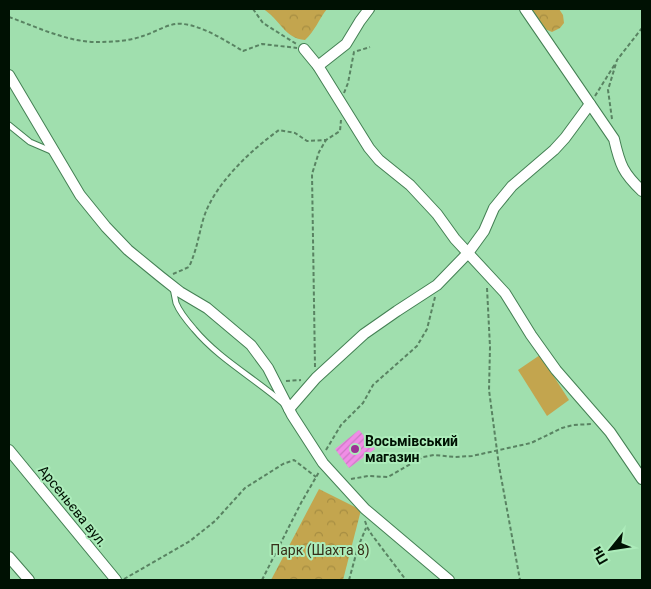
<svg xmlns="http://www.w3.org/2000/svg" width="651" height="589" font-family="Roboto,sans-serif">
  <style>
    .forest { fill: url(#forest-crowns) }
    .pitch { fill: #c3a54e }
    .building { fill: url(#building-hatch) }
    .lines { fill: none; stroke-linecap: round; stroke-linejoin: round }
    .service-casing { stroke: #448054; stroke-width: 7 }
    .minor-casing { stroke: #448054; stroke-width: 12 }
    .path { stroke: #598362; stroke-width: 2; stroke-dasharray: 4 2.5; stroke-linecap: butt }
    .service { stroke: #fff; stroke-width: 5 }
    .minor { stroke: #fff; stroke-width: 10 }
    .poi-dot { fill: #9c3294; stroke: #acecba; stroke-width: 2 }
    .labels { text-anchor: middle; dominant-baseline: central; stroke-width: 4; stroke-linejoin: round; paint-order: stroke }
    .poi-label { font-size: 14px; font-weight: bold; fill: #001103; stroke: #acecba; text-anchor: start }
    .street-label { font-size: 14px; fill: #001103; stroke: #acecba }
    .park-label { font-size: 14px; fill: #372f19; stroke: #acecba }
  </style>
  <defs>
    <pattern id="forest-crowns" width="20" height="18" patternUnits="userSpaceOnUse" patternTransform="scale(1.25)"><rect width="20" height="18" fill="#c3a54e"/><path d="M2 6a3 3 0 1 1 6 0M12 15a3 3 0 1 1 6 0" fill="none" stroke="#a68d42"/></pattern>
    <pattern id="building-hatch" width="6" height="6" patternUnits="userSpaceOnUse" patternTransform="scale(1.25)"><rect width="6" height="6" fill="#f08de6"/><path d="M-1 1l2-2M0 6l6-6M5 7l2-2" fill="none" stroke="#cc79c4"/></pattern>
  </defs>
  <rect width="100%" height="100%" fill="#a0dfae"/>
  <g class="forest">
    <path d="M263,9H327C319,19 315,31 305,40C285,39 279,18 263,9Z"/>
    <polygon points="522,9 559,9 563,15 564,23 560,28 552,32 545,29 537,17 528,19 524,17"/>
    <polygon points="319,489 361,510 343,580 271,580"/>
  </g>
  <polygon class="pitch" points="540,355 569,400 547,416 518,370"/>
  <polygon class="building" points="359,430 375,449 349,468 335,449"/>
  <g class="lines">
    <g class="service-casing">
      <g id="service">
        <polyline points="9,125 30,142 51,151"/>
        <path d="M173,288C174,293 175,298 176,303C180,313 187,321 194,329C219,359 253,377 283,403"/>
      </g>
    </g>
    <g class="minor-casing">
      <g id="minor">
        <path d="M525,9L614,139C620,165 623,173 642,191"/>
        <polyline points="304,49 318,66 369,148 379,160 410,185 437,214 455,239 505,293 531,335 556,370 610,432 642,479"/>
        <polyline points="318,66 346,44 360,21 369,9"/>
        <polyline points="9,75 80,195 106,227 128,250 161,277 180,292 207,308 251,345 268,368 292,415 323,463 365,509 449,580"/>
        <polyline points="289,409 316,378 364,334 397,311 437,285 468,253 484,231 494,208 512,186 554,150 565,138 590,104"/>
        <polyline points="9,450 116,580"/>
        <polyline points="9,557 29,580"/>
      </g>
    </g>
    <g class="path">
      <polyline points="253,9 263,23 298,45"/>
      <path d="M9,17C37,27 67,42 97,42C112,42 129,41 143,36C156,32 170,22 183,24C203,26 226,41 243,51L262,44L297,48"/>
      <polyline points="344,93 348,83 354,52 370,47"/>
      <polyline points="595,96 615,64"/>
      <polyline points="612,119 608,90 617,60 642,28"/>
      <path d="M173,274L189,267C197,249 198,238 203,220C213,185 251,150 279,130L295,133L307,141L326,140L340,131L341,120"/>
      <polyline points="487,288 490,347 489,390 499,466 520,580"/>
      <polyline points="315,367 312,174 319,152 326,140"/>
      <polyline points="286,381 301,380"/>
      <polyline points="326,450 341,425 363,403 373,385 417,346 427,329 435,297"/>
      <polyline points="351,479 368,476 388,477 423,457 434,455 455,457 472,456 531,443 562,428 573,425 592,424"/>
      <polyline points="365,521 367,527 372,535 406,580"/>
      <polyline points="124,579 190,541 215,521 245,488 283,464 294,460 316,477"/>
      <polyline points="262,580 301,503 319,472"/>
      <polyline points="349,580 358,547 366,528"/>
    </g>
    <use href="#service" class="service"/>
    <use href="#minor" class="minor"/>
  </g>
  <circle class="poi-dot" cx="355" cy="449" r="5"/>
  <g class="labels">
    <g class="poi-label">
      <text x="365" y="441">Восьмівський<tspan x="365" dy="16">магазин</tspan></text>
    </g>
    <g class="street-label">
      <text transform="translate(73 506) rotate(51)">Арсеньєва вул.</text>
    </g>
    <g class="park-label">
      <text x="320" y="550">Парк (Шахта 8)</text>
    </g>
  </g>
  <rect width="651" height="589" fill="none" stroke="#001103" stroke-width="20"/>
  <g transform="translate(611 549) rotate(240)" stroke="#acecba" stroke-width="4" paint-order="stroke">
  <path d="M0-4L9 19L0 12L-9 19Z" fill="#001103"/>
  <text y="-8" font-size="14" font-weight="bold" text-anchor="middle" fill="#001103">Пн</text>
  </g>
</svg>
